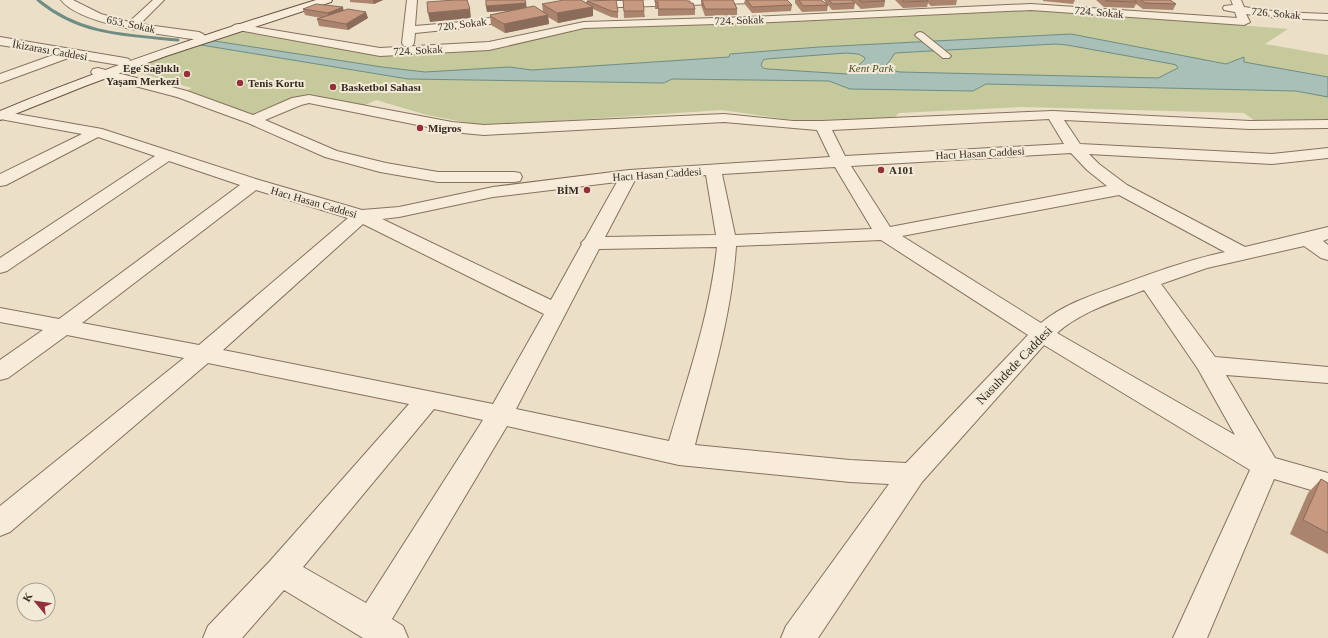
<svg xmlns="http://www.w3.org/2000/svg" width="1328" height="638" font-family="'Times New Roman',serif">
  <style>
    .green { fill: #c6c99c }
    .water { fill: #a8c0b7; stroke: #6f8d84; fill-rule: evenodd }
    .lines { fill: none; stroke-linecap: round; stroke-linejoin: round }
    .stream { stroke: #6f8d84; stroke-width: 3 }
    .pedestrian-casing { stroke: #86715e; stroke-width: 2 }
    .minor-casing { stroke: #86715e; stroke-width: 2 }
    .secondary-casing { stroke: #685241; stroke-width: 2 }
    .pedestrian { fill: #f7ecda; fill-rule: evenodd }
    .minor { fill: #f7ecda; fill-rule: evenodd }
    .secondary { fill: #f7ecda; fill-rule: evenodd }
    .wall { fill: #ab846e }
    .shaded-wall { fill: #8b6b5a }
    .building { fill: #c79980; stroke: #8b6b5a }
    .poi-dot { fill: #913239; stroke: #f3e9d7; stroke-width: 1.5 }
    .labels { text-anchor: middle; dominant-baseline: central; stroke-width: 4; stroke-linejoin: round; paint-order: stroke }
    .far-street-label { font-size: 11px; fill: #372a21; stroke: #f3e9d7 }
    .far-poi-label { font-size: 11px; font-weight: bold; fill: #372a21; stroke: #f3e9d7; text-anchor: start }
    .far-park-label { font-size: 11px; font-style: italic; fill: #4a5229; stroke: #f3e9d7 }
    .street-label { font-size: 13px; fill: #372a21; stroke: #f3e9d7 }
  </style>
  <rect width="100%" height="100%" fill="#ebdfc8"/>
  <polygon class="green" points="1032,8 1288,29 1265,44 1328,55 1328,119 1255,121 1244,113 1023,107 899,113 894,118 799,121 722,110 484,126 427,115 376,100 361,107 303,95 253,115 245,114 184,92 192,88 140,73 131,76 116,73 237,30 379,54 424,52 423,55 480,51 583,27"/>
  <path class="water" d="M1071,34L1226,64L1244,57V62L1328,77V97L1296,91L986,84L973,91L850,89L829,81L672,79L664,83L408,79L195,44L208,40L382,67L425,72L509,67L532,70L729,57L730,54L819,47ZM1055,44L1067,45L1172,64L1176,65L1178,68L1158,78L900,72L889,70L886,66L895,53ZM846,53L858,54L864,57L865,59L851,73L847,74L768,69L763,68L761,65L763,60L766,59Z"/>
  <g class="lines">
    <path class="stream" d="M38,0C80,35 126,35 178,40"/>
    <g class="pedestrian-casing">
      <polygon id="pedestrian" points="920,32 923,33 949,54 951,56 949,58 943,58 917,37 915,35 917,33"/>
    </g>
    <g class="minor-casing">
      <g id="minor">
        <path d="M61,0H73L101,14L129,22L153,0H164L140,24L199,32L203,34L205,36L203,38L199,40C167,35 81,26 61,0Z"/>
        <polygon points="407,0 417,0 415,26 474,21 520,12 525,15 520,18 474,27 415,33 414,43 412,46 404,46 402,43"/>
        <polygon points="649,0 759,0 754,3 588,8 583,5 588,2"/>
        <polygon points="1231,0 1241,0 1244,7 1279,12 1328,14 1328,20 1279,18 1246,14 1250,22 1244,25 1031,10 749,23 584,28 489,50 380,56 238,30 234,29 232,27 234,25 238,24 380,48 489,42 584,22 749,17 1031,4 1237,18 1235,12 1224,10 1223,8 1224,6 1233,5"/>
        <polygon points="0,37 125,58 129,59 131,62 129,65 125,66 71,57 0,83 0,74 56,54 0,45"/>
        <path d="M98,68L187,91L253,115L292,98L309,95L452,122L484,125L724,114L793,121H822L1053,111L1250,121L1328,120V128L1250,129L1064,120L1080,144L1272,154L1328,148V158L1272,164L1089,154L1099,164L1127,185L1245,247L1328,227V239L1323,241L1328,245V260L1321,258L1304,246L1207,268L1161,284L1215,357L1328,367V383L1226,375L1275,458L1328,473V495L1274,479L1207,638H1173L1250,470L1044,345L922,482L818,638H781L786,626L889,484L850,482L679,465L507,426L392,619L403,626L408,638H363L284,590L242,638H203L208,626L270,561L409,404L208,363L10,532L0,536V506L184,358L67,335L8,378L0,380V360L43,330L0,322V308L59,319L240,185L169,161L7,271L0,273V258L155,156L98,137L6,185L0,186V174L82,134L0,119V111L102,129L259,180L362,210L399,207L493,187L629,170L830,157L817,130L724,122L484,135L452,132L309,103L301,105L265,120L337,151L386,163L438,172H514L520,173L522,177L520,181L514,182H438L380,172L325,157L248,123L177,97L93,75L91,72L93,69ZM1049,119L1064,144L845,156L832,130ZM1071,153L1087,170L1107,186L890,227L851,166ZM835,167L872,229L735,235L722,174ZM706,175L716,235L605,237L635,180ZM617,182L585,239L581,243L582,244L551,300L382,219L399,217L493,197ZM256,190L348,218L199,345L82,323ZM1119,195L1225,252C1188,260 1155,272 1120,285C1092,295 1064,304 1041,323L902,236ZM363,224L544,314L493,404L223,350ZM881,240L1028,335L906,463L850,460L695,445C712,379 732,314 736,246ZM717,247C710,314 688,377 669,441L516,409L599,249ZM1144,290L1198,369L1235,435L1057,333C1082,311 1114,302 1144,290ZM434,409L483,420L366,603L303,567Z"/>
      </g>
    </g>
    <g class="secondary-casing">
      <path id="secondary" d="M316,0H332L331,2L166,56L85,86L0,120V111C103,68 209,33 316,0Z"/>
    </g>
    <use href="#pedestrian" class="pedestrian"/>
    <use href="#minor" class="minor"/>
    <use href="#secondary" class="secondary"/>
  </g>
  <g class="wall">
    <polygon points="350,0 383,0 374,4 350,2"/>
    <polygon points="623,0 644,11 645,17 624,18"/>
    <polygon points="655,0 690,3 695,9 695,15 658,16 658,9 655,9"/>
    <polygon points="701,0 733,0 737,9 737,15 705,16 701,5"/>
    <polygon points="745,0 787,0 792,5 791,11 752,13 744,3"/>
    <polygon points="795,0 821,0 827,5 824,0 883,0 885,1 884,7 861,9 855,3 854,9 832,10 828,5 827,11 802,12 795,3"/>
    <polygon points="895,0 957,0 956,5 931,6 928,3 927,7 903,8"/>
    <polygon points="1043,0 1075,0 1073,4 1043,1"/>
    <polygon points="1096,0 1170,0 1176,4 1173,10 1143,9 1136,4 1134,8 1104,7"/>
    <polygon points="587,1 618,12 618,18 611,17 593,9 593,16 558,23 548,17 549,24 505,33 491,25 490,15 513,10 487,12 486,6 526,3 526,8 543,12 542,4 587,3"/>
    <polygon points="303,9 344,10 368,18 348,30 319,26 317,19 321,18 305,15"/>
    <polygon points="1321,479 1328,483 1328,554 1290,534 1308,493"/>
  </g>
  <g class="shaded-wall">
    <polygon points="373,0 383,0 374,4"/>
    <polygon points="526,3 527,10 487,12 486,6"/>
    <polygon points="343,7 344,13 329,19 328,13"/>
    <polygon points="593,7 593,16 558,23 557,13"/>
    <polygon points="470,9 471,18 430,22 428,13"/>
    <polygon points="366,12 368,18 348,30 346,24"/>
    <polygon points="548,15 549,24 505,33 504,24"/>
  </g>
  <g class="building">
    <polygon points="455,0 467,0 470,9 428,13 427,2"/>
    <polygon points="486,0 525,0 526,3 486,6"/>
    <polygon points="564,0 581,0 593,7 557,13 542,4"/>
    <polygon points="614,0 616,0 618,12 611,11 587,1"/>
    <polygon points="623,0 643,0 644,11 624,11"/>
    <polygon points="655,0 686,0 687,1 690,1 690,3 693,3 695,9 658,9 658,2 655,2"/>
    <polygon points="702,0 733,0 737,9 705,9"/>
    <polygon points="747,0 787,0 792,5 752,7"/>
    <polygon points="799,0 821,0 828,5 803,6"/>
    <polygon points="829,0 852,0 855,3 833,4"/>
    <polygon points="859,0 883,0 885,1 862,2"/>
    <polygon points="902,0 927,0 928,1 904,2"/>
    <polygon points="1105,0 1134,0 1137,2 1107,1"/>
    <polygon points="1141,0 1170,0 1176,4 1145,3"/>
    <polygon points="316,4 343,7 328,13 303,9"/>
    <polygon points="534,6 548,15 504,24 490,16 491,16 490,15"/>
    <polygon points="348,9 366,12 346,24 317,19"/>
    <polygon points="1321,479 1328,483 1328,533 1303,520"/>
  </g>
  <g class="poi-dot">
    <circle cx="187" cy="74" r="4"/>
    <circle cx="240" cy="83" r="4"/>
    <circle cx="333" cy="87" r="4"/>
    <circle cx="420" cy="128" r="4"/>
    <circle cx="881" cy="170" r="4"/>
    <circle cx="587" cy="190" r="4"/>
  </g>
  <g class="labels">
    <g class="far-street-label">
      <text transform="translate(1099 12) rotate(5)">724. Sokak</text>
      <text transform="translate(1276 13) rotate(5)">726. Sokak</text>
      <text transform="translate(739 20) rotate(-2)">724. Sokak</text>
      <text transform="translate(131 24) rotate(12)">653. Sokak</text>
      <text transform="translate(462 24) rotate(-7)">720. Sokak</text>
      <text transform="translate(50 50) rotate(10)">İkizarası Caddesi</text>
      <text transform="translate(418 50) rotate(-3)">724. Sokak</text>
      <text transform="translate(980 153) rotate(-3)">Hacı Hasan Caddesi</text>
      <text transform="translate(657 174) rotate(-4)">Hacı Hasan Caddesi</text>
      <text transform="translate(314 202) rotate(16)">Hacı Hasan Caddesi</text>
    </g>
    <g class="far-poi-label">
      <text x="179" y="68" text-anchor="end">Ege Sağlıklı<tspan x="179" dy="13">Yaşam Merkezi</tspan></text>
      <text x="248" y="83">Tenis Kortu</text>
      <text x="341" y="87">Basketbol Sahası</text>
      <text x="428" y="128">Migros</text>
      <text x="889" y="170">A101</text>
      <text x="579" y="190" text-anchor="end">BİM</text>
    </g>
    <g class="far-park-label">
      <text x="871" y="68">Kent Park</text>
    </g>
    <g class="street-label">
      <text transform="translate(1014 365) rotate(-46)">Nasuhdede Caddesi</text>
    </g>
  </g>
  <g transform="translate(36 602) rotate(299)"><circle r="19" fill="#f3e9d7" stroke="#a89d8e"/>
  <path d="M0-3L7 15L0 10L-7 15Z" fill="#913239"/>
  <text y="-6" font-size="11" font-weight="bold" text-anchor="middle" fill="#372a21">K</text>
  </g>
</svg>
